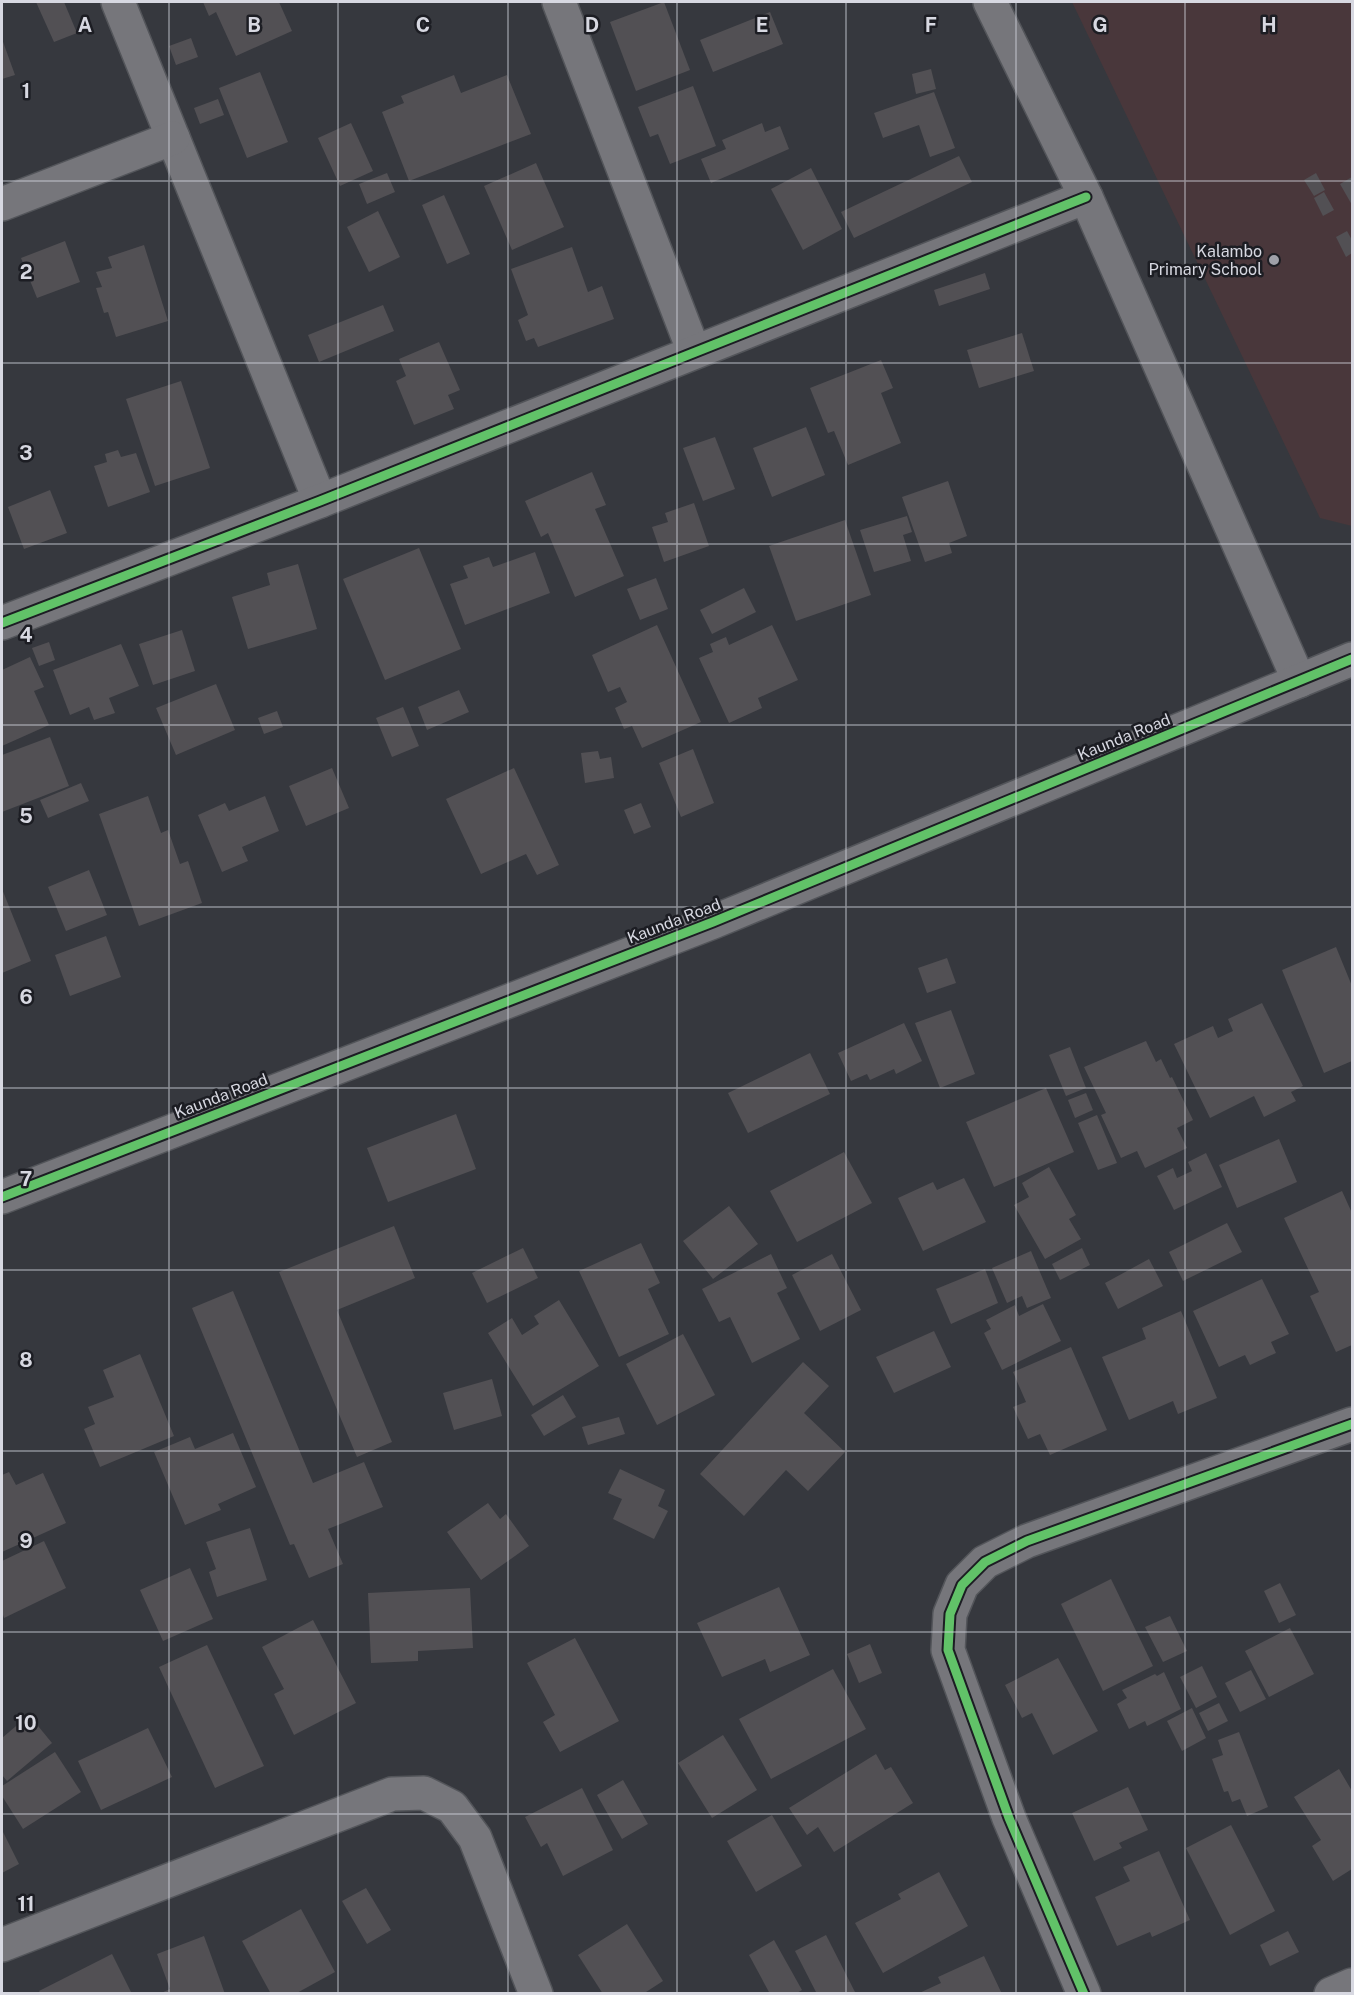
<svg xmlns="http://www.w3.org/2000/svg" width="1354" height="1995" font-family="'Public Sans',sans-serif">
  <style>
    .education { fill: #49373b }
    .building { fill: #525054 }
    .lines { fill: none; stroke-linecap: round; stroke-linejoin: round }
    .minor-casing { stroke: #53555a; stroke-width: 36 }
    .tertiary-casing { stroke: #53555a; stroke-width: 36 }
    .minor { stroke: #76767b; stroke-width: 33 }
    .tertiary { stroke: #76767b; stroke-width: 33 }
    .cycleway-casing { stroke: #1c1d23; stroke-width: 13 }
    .cycleway { stroke: #61c268; stroke-width: 9 }
    .grid { fill: none; stroke: #d7d8e1; stroke-width: 1.5; stroke-opacity: 0.55 }
    .poi-dot { fill: #9fa0a8; stroke: #1c1d23; stroke-width: 2 }
    .labels { text-anchor: middle; dominant-baseline: central; stroke-width: 5; stroke-linejoin: round; paint-order: stroke }
    .poi-label { font-size: 16px; fill: #d7d8e1; stroke: #1c1d23; text-anchor: end }
    .street-label { font-size: 16px; fill: #d7d8e1; stroke: #1c1d23 }
    .grid-label { font-size: 20px; text-anchor: middle; font-weight: bold; fill: #d7d8e1; stroke: #1c1d23; stroke-width: 5; stroke-linejoin: round; paint-order: stroke }
  </style>
  <rect width="100%" height="100%" fill="#36383e"/>
  <polygon class="education" points="1072,2 1352,2 1352,526 1320,518"/>
  <g class="building">
    <polygon points="36,2 64,2 77,33 54,42"/>
    <polygon points="203,2 279,2 292,31 236,56 216,12 209,16"/>
    <polygon points="664,2 690,70 636,91 610,22"/>
    <polygon points="770,12 783,44 713,72 700,40"/>
    <polygon points="191,38 198,57 176,65 169,46"/>
    <polygon points="2,39 15,75 2,79"/>
    <polygon points="931,69 936,89 916,94 912,74"/>
    <polygon points="260,72 288,142 247,158 219,88"/>
    <polygon points="454,75 461,93 507,75 531,134 409,181 382,112 404,103 401,96"/>
    <polygon points="693,86 716,146 670,164 658,134 650,137 638,107"/>
    <polygon points="934,92 955,148 930,157 919,125 883,138 874,113"/>
    <polygon points="218,99 224,115 200,124 194,108"/>
    <polygon points="351,123 373,171 340,186 318,138"/>
    <polygon points="762,123 765,132 780,126 789,149 711,183 701,159 726,149 722,140"/>
    <polygon points="959,156 972,182 854,238 841,212"/>
    <polygon points="536,163 564,227 512,250 484,186"/>
    <polygon points="811,168 842,229 803,250 771,189"/>
    <polygon points="387,173 395,192 367,204 359,184"/>
    <polygon points="1316,173 1325,190 1314,196 1304,180"/>
    <polygon points="1352,177 1352,205 1340,184"/>
    <polygon points="1324,192 1334,210 1323,216 1314,198"/>
    <polygon points="444,195 470,254 447,264 422,205"/>
    <polygon points="378,211 400,257 369,272 347,227"/>
    <polygon points="1347,231 1352,240 1352,253 1346,257 1336,237"/>
    <polygon points="65,241 80,282 37,298 21,258"/>
    <polygon points="144,245 168,321 116,337 108,312 104,313 96,288 102,287 96,272 112,268 108,257"/>
    <polygon points="572,247 588,292 602,286 614,319 538,347 534,338 526,341 518,320 528,315 511,269"/>
    <polygon points="985,273 990,289 939,306 934,290"/>
    <polygon points="383,305 394,331 319,362 308,335"/>
    <polygon points="1022,333 1034,371 979,388 967,350"/>
    <polygon points="439,342 460,390 448,395 454,409 414,425 396,381 406,376 399,359"/>
    <polygon points="881,360 893,388 881,393 901,443 848,465 834,431 828,433 810,388"/>
    <polygon points="181,381 210,468 155,486 126,399"/>
    <polygon points="806,427 825,475 772,497 753,448"/>
    <polygon points="715,437 735,489 703,501 683,448"/>
    <polygon points="118,450 121,457 136,453 150,492 108,507 94,466 107,462 105,454"/>
    <polygon points="592,472 606,505 595,509 624,576 575,597 548,533 541,537 525,501"/>
    <polygon points="948,481 967,536 949,543 952,553 925,562 902,497"/>
    <polygon points="50,490 67,533 24,549 8,507"/>
    <polygon points="694,503 709,546 664,562 652,527 668,522 665,513"/>
    <polygon points="907,516 912,532 903,535 911,561 874,572 860,530"/>
    <polygon points="845,520 871,595 796,621 769,546"/>
    <polygon points="419,548 461,649 385,680 343,579"/>
    <polygon points="535,552 550,593 465,625 450,584 468,578 463,566 489,557 493,567"/>
    <polygon points="298,564 317,629 248,649 232,597 270,585 267,573"/>
    <polygon points="656,578 668,609 640,620 627,589"/>
    <polygon points="744,588 756,612 712,634 700,610"/>
    <polygon points="657,625 701,722 642,748 632,726 624,729 615,708 627,702 620,687 608,692 592,655"/>
    <polygon points="772,625 798,680 758,698 762,708 729,723 699,658 713,652 710,644 726,637 729,645"/>
    <polygon points="182,630 195,671 153,685 139,644"/>
    <polygon points="49,642 55,660 39,666 32,648"/>
    <polygon points="121,644 139,686 109,698 115,713 94,720 89,707 70,715 53,670"/>
    <polygon points="30,657 44,687 34,691 49,725 2,746 2,670"/>
    <polygon points="216,684 235,730 176,755 156,708"/>
    <polygon points="459,690 469,712 427,730 418,707"/>
    <polygon points="403,707 419,746 392,757 376,718"/>
    <polygon points="277,711 283,727 264,734 258,718"/>
    <polygon points="50,737 69,786 2,812 2,755"/>
    <polygon points="693,749 714,803 681,817 659,763"/>
    <polygon points="598,751 600,759 611,757 614,778 585,783 581,753"/>
    <polygon points="332,768 349,808 306,826 289,786"/>
    <polygon points="514,768 559,865 537,875 526,854 481,874 446,799"/>
    <polygon points="81,783 89,801 48,818 40,800"/>
    <polygon points="148,796 161,833 168,830 180,864 188,861 202,903 139,926 99,814"/>
    <polygon points="265,796 279,831 242,847 248,861 222,872 198,815 225,803 229,811"/>
    <polygon points="641,803 651,827 634,834 624,810"/>
    <polygon points="89,870 107,915 66,931 48,887"/>
    <polygon points="2,889 31,961 2,973"/>
    <polygon points="106,936 121,977 70,996 55,955"/>
    <polygon points="1336,947 1352,986 1352,1061 1324,1073 1282,970"/>
    <polygon points="947,958 956,983 927,993 918,968"/>
    <polygon points="1262,1003 1303,1086 1291,1092 1296,1101 1264,1117 1254,1096 1210,1118 1174,1044 1213,1026 1218,1038 1233,1031 1228,1019"/>
    <polygon points="951,1010 975,1074 940,1088 915,1023"/>
    <polygon points="904,1023 922,1061 896,1074 894,1069 870,1080 867,1074 851,1081 838,1053"/>
    <polygon points="1146,1041 1156,1062 1161,1059 1170,1078 1172,1077 1193,1120 1177,1128 1187,1148 1145,1168 1137,1151 1121,1158 1101,1115 1106,1113 1084,1067"/>
    <polygon points="1070,1047 1086,1088 1066,1096 1049,1055"/>
    <polygon points="810,1053 830,1094 748,1133 728,1093"/>
    <polygon points="1046,1088 1074,1152 994,1187 966,1122"/>
    <polygon points="1086,1093 1093,1110 1075,1118 1068,1100"/>
    <polygon points="456,1114 476,1169 388,1202 367,1148"/>
    <polygon points="1097,1115 1117,1163 1098,1170 1078,1123"/>
    <polygon points="1279,1139 1297,1182 1237,1208 1219,1165"/>
    <polygon points="844,1152 872,1203 797,1242 770,1191"/>
    <polygon points="1206,1153 1222,1187 1174,1210 1157,1176 1173,1168 1177,1178 1192,1171 1188,1162"/>
    <polygon points="1049,1167 1076,1215 1069,1219 1081,1239 1045,1259 1014,1205 1029,1197 1022,1183"/>
    <polygon points="964,1178 986,1222 923,1251 898,1198 933,1182 937,1190"/>
    <polygon points="1342,1191 1352,1213 1352,1345 1336,1352 1310,1296 1319,1292 1284,1218"/>
    <polygon points="729,1206 758,1244 713,1279 683,1241"/>
    <polygon points="1227,1223 1242,1252 1183,1281 1169,1252"/>
    <polygon points="394,1226 415,1278 337,1310 392,1442 357,1457 279,1272"/>
    <polygon points="641,1243 660,1283 648,1289 669,1334 619,1357 579,1271"/>
    <polygon points="523,1248 538,1278 487,1303 472,1273"/>
    <polygon points="1082,1248 1090,1265 1060,1280 1052,1264"/>
    <polygon points="1031,1251 1051,1298 1027,1308 1022,1296 1007,1303 992,1268"/>
    <polygon points="771,1254 787,1288 777,1293 800,1339 752,1363 730,1317 719,1322 702,1289"/>
    <polygon points="832,1254 861,1310 820,1331 792,1275"/>
    <polygon points="1149,1259 1163,1286 1118,1309 1105,1283"/>
    <polygon points="985,1269 998,1303 951,1324 936,1289"/>
    <polygon points="1262,1279 1289,1334 1271,1342 1276,1353 1250,1365 1245,1355 1219,1367 1193,1311"/>
    <polygon points="233,1291 313,1483 364,1462 383,1507 328,1529 343,1564 309,1578 294,1544 290,1545 192,1308"/>
    <polygon points="559,1300 599,1366 533,1406 488,1333 512,1318 522,1335 539,1324 534,1316"/>
    <polygon points="1043,1304 1061,1341 1002,1370 984,1333 991,1329 986,1320 1015,1305 1019,1316"/>
    <polygon points="1181,1311 1217,1398 1178,1414 1173,1401 1129,1420 1102,1357 1146,1339 1142,1328"/>
    <polygon points="934,1331 951,1367 894,1393 876,1357"/>
    <polygon points="683,1334 715,1395 657,1425 626,1364"/>
    <polygon points="1071,1347 1107,1430 1050,1455 1040,1434 1028,1439 1013,1407 1026,1402 1013,1372"/>
    <polygon points="140,1354 174,1436 100,1467 84,1429 95,1424 88,1407 114,1397 103,1370"/>
    <polygon points="803,1362 829,1386 804,1413 845,1452 808,1491 786,1470 744,1516 700,1474"/>
    <polygon points="492,1379 502,1416 454,1430 443,1393"/>
    <polygon points="563,1395 576,1417 544,1436 531,1415"/>
    <polygon points="619,1417 625,1434 588,1445 582,1427"/>
    <polygon points="233,1433 256,1487 218,1504 221,1510 185,1525 154,1452 190,1437 195,1449"/>
    <polygon points="620,1469 665,1490 658,1506 668,1511 654,1539 613,1519 622,1499 608,1493"/>
    <polygon points="9,1472 16,1485 43,1473 66,1523 2,1552 2,1475"/>
    <polygon points="488,1503 500,1519 506,1514 529,1546 481,1580 447,1532"/>
    <polygon points="250,1528 267,1580 217,1597 209,1572 216,1569 206,1542"/>
    <polygon points="44,1541 66,1588 4,1618 2,1612 2,1561"/>
    <polygon points="190,1568 213,1619 163,1641 140,1590"/>
    <polygon points="1111,1579 1153,1666 1103,1691 1061,1604"/>
    <polygon points="1280,1583 1296,1615 1279,1623 1264,1591"/>
    <polygon points="779,1587 810,1655 770,1672 765,1659 722,1677 697,1623"/>
    <polygon points="470,1588 473,1648 418,1651 418,1661 371,1663 368,1593"/>
    <polygon points="1170,1616 1187,1651 1163,1662 1145,1627"/>
    <polygon points="313,1620 356,1703 294,1735 274,1694 284,1689 262,1647"/>
    <polygon points="1290,1628 1314,1674 1269,1697 1245,1651"/>
    <polygon points="575,1638 619,1721 560,1752 543,1722 555,1715 527,1663"/>
    <polygon points="870,1644 882,1673 859,1683 847,1654"/>
    <polygon points="207,1645 264,1766 215,1788 159,1667"/>
    <polygon points="1058,1658 1098,1731 1053,1755 1032,1713 1022,1718 1005,1685"/>
    <polygon points="1202,1666 1217,1697 1196,1708 1180,1677"/>
    <polygon points="833,1669 866,1729 771,1779 739,1719"/>
    <polygon points="1251,1670 1266,1699 1240,1712 1225,1683"/>
    <polygon points="1164,1672 1181,1709 1147,1726 1145,1721 1129,1729 1117,1704 1127,1698 1122,1690 1155,1674 1157,1676"/>
    <polygon points="1219,1703 1228,1721 1208,1731 1199,1713"/>
    <polygon points="1192,1708 1206,1738 1182,1751 1167,1721"/>
    <polygon points="29,1715 52,1743 7,1781 2,1775 2,1738"/>
    <polygon points="148,1728 172,1777 101,1810 78,1761"/>
    <polygon points="1239,1732 1268,1807 1247,1816 1240,1799 1232,1802 1228,1791 1224,1792 1212,1759 1223,1755 1218,1740"/>
    <polygon points="723,1735 757,1790 712,1818 678,1763"/>
    <polygon points="55,1752 81,1792 23,1829 2,1796 2,1786"/>
    <polygon points="876,1754 885,1770 891,1767 913,1803 834,1852 818,1827 807,1835 789,1808"/>
    <polygon points="1339,1769 1352,1791 1352,1869 1333,1881 1312,1846 1321,1840 1294,1797"/>
    <polygon points="623,1780 648,1824 622,1839 597,1795"/>
    <polygon points="1128,1787 1148,1830 1119,1843 1122,1848 1094,1861 1072,1813"/>
    <polygon points="582,1788 613,1850 563,1876 547,1843 541,1847 525,1817"/>
    <polygon points="772,1815 802,1866 756,1892 727,1841"/>
    <polygon points="1231,1825 1275,1911 1230,1935 1186,1848"/>
    <polygon points="2,1830 19,1864 2,1873"/>
    <polygon points="1159,1851 1190,1920 1152,1937 1150,1932 1117,1946 1095,1897 1130,1881 1123,1867"/>
    <polygon points="939,1872 968,1926 883,1973 855,1923 901,1899 898,1894"/>
    <polygon points="366,1888 391,1930 367,1944 342,1901"/>
    <polygon points="301,1909 335,1972 295,1994 271,1994 242,1941"/>
    <polygon points="627,1924 663,1981 643,1994 603,1994 578,1955"/>
    <polygon points="1288,1931 1299,1952 1270,1966 1260,1945"/>
    <polygon points="826,1935 856,1994 817,1994 795,1951"/>
    <polygon points="204,1936 225,1994 159,1994 170,1989 157,1954"/>
    <polygon points="774,1940 802,1990 795,1994 770,1994 749,1955"/>
    <polygon points="112,1954 132,1994 41,1994 39,1991"/>
    <polygon points="984,1956 1002,1994 917,1994 941,1983 938,1977"/>
  </g>
  <g class="lines">
    <g class="minor-casing">
      <g id="minor">
        <polyline points="118,2 320,501"/>
        <polyline points="559,2 694,352"/>
        <polyline points="2,204 173,138"/>
        <polyline points="2,623 320,501 1086,197"/>
        <polyline points="2,1945 392,1794 424,1793 452,1807 475,1838 536,1994"/>
        <polyline points="1084,1994 1009,1818 948,1650 950,1614 962,1585 985,1562 1027,1541 1352,1424"/>
        <polyline points="1331,1994 1352,1985"/>
      </g>
    </g>
    <g class="tertiary-casing">
      <g id="tertiary">
        <polyline points="990,2 1086,197 1299,681"/>
        <polyline points="2,1197 713,922 1352,659"/>
      </g>
    </g>
    <use href="#minor" class="minor"/>
    <use href="#tertiary" class="tertiary"/>
    <g class="cycleway-casing">
      <g id="cycleway">
        <polyline points="2,623 320,501 1086,197"/>
        <polyline points="2,1197 713,922 1352,659"/>
        <polyline points="1084,1994 1009,1818 948,1650 950,1614 962,1585 985,1562 1027,1541 1352,1424"/>
      </g>
    </g>
    <use href="#cycleway" class="cycleway"/>
  </g>
  <path class="grid" d="M169,2V1994M338,2V1994M508,2V1994M677,2V1994M846,2V1994M1016,2V1994M1185,2V1994M2,181H1352M2,363H1352M2,544H1352M2,725H1352M2,907H1352M2,1088H1352M2,1270H1352M2,1451H1352M2,1632H1352M2,1814H1352"/>
  <circle class="poi-dot" cx="1274" cy="260" r="6"/>
  <g class="labels">
    <g class="poi-label">
      <text x="1262" y="251">Kalambo<tspan x="1262" dy="18">Primary School</tspan></text>
    </g>
    <g class="street-label">
      <text transform="translate(1124 737) rotate(-22)">Kaunda Road</text>
      <text transform="translate(674 921) rotate(-21)">Kaunda Road</text>
      <text transform="translate(221 1096) rotate(-21)">Kaunda Road</text>
    </g>
  </g>
  <g class="grid-label">
    <text x="85" y="32">A</text>
    <text x="254" y="32">B</text>
    <text x="423" y="32">C</text>
    <text x="592" y="32">D</text>
    <text x="762" y="32">E</text>
    <text x="931" y="32">F</text>
    <text x="1100" y="32">G</text>
    <text x="1269" y="32">H</text>
    <text x="26" y="98">1</text>
    <text x="26" y="279">2</text>
    <text x="26" y="460">3</text>
    <text x="26" y="642">4</text>
    <text x="26" y="823">5</text>
    <text x="26" y="1004">6</text>
    <text x="26" y="1186">7</text>
    <text x="26" y="1367">8</text>
    <text x="26" y="1548">9</text>
    <text x="26" y="1730">10</text>
    <text x="26" y="1911">11</text>
  </g>
  <rect width="1354" height="1995" fill="none" stroke="#d7d8e1" stroke-width="6"/>
</svg>
